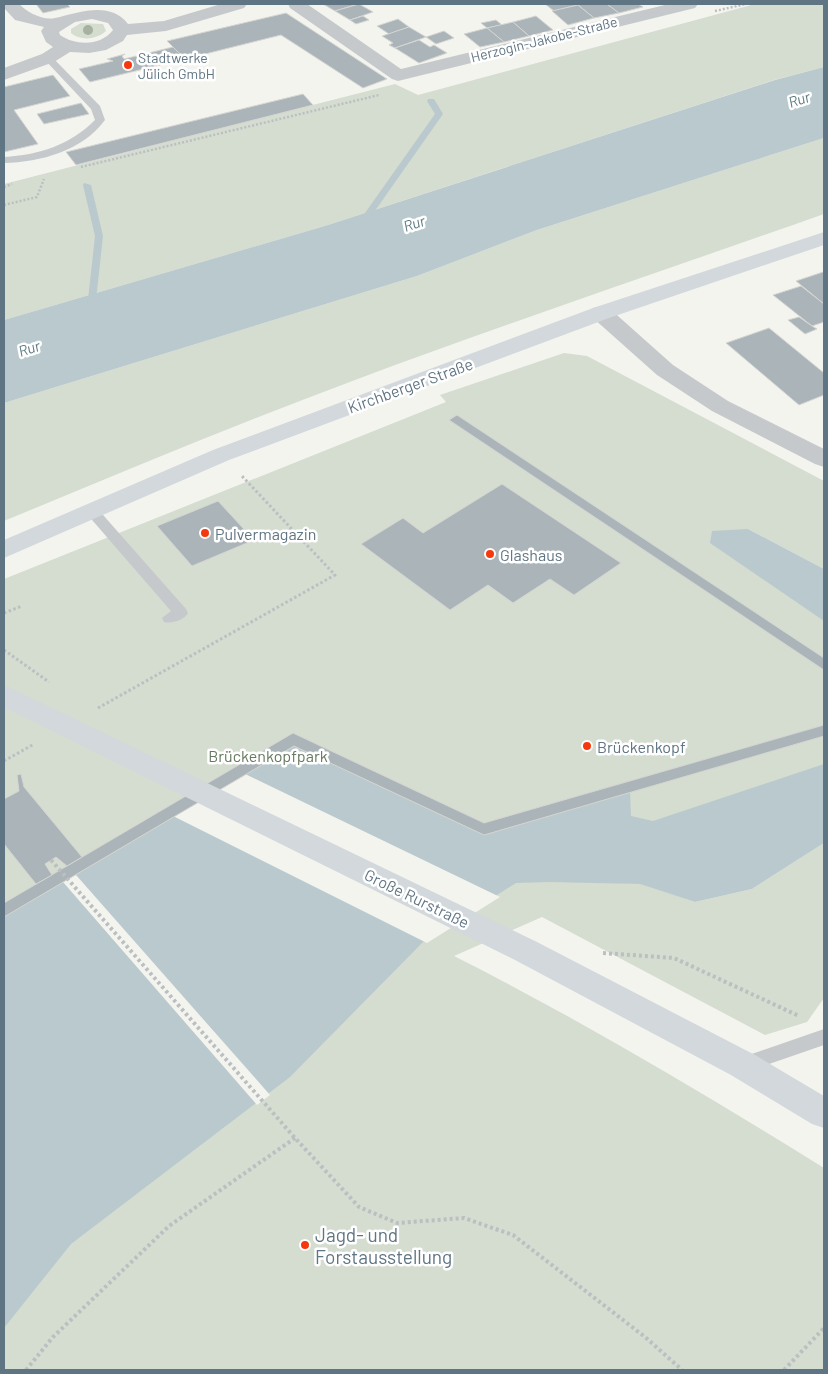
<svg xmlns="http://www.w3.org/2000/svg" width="828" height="1374" font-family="Barlow,sans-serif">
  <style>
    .green { fill: #d5dcd0 }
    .water { fill: #bac9cd }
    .pier { fill: #f4f4ef }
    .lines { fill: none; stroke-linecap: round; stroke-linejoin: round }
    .stream { fill: #bac9cd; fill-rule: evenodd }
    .building { fill: #abb4b8; stroke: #d5d5d2 }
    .path-far2 { stroke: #bcbfc1; stroke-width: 2.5; stroke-dasharray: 2 2; stroke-linecap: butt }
    .path-far1 { stroke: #bcbfc1; stroke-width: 3; stroke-dasharray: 2.5 2.5; stroke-linecap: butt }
    .path { stroke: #bcbfc1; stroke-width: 4; stroke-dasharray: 3 3; stroke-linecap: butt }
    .service { fill: #c6c9cc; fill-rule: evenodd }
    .minor { fill: #c6c9cc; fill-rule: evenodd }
    .secondary { fill: #d2d8dc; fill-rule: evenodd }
    .tree { fill: #a6b1a0 }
    .poi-dot { fill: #f5380e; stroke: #fff; stroke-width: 2 }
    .labels { text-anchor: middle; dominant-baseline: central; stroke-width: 5; stroke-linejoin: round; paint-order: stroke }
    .far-street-label { font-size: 14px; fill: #607583; stroke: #fff }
    .far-poi-label { font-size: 14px; fill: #607583; stroke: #fff; text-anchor: start }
    .far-water-label { font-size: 15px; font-style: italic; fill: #5b7982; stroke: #fff }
    .street-label { font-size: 16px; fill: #607583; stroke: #fff }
    .poi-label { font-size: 16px; fill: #607583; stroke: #fff; text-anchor: start }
    .park-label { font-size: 16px; fill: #667a5f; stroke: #fff }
    .near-poi-label { font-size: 19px; fill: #607583; stroke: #fff; text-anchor: start }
  </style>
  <rect width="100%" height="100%" fill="#f4f4ef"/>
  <g class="green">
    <polygon points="755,4 824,4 824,67 774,80 328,225 4,320 4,184 395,84 418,95"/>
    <path d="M81,23L103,24L106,31C96,40 80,41 71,33V29Z"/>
    <path d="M824,138V214C668,269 511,322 355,380C237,424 120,473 4,521V403L417,276L537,230Z"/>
    <path d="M564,353L587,356L824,481V569L748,529L824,616V791L619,883L641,884L695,902L752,889L824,843V998L807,1022L765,1035L542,917L454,956C581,1020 703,1093 824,1168V1370H4V579L446,402L440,395Z"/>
  </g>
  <g class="water">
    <polygon points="824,67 824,138 537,230 417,276 4,403 4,320 328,225 775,80"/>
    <polygon points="748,529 824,569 824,621 710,543 712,531"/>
    <polygon points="294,746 484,835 630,792 631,816 653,821 824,764 824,843 752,889 695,902 640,884 549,882 516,883 424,941 290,1077 71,1244 4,1328 4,917"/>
  </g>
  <g class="pier">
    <polygon points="243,773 500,897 427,943 171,815"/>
    <polygon points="76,875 270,1095 257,1105 63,882"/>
  </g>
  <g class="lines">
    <g class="stream">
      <polygon points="428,99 434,99 443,114 365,225 359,225 358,223 435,114 427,101"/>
      <polygon points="84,183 91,185 103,236 95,309 91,312 87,309 95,236 83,185"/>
    </g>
  </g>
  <g class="building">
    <polygon points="36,4 67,4 70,7 43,13"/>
    <polygon points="323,4 358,4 335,11"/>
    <polygon points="359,4 373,12 350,20 335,11"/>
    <polygon points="545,4 576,4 578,5 554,11"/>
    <polygon points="585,4 607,4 619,13 594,18 578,5"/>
    <polygon points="607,4 638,4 643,7 619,13"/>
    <polygon points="578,5 594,18 568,25 552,11"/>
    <polygon points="286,13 387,79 363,88 281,35 185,59 167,41"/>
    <polygon points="363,16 369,20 356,24 350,20"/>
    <polygon points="536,16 553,30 529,36 513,22"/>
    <polygon points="398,19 409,27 389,34 377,26"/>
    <polygon points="496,20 502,25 487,28 481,23"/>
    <polygon points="513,22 529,36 504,42 487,28"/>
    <polygon points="409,27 426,37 395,48 389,45 393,43 382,36"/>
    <polygon points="487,28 504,42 480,47 464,34"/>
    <polygon points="444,31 454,38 436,44 426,37"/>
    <polygon points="419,40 430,47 434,45 447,53 419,63 395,48"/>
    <polygon points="173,47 185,59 90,82 79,69 113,61 107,59 125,54 122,56 124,59"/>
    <polygon points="53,75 70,96 14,110 38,144 4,152 4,87"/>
    <polygon points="303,94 313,105 76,165 66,152"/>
    <polygon points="81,103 89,114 44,124 37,114"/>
    <polygon points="823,272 824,272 824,304 796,281"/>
    <polygon points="801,286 824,304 824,322 812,326 773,295"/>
    <polygon points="799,317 812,326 817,329 805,334 788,320"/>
    <polygon points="769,328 824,373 824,395 799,405 726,343"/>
    <polygon points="457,415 824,658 824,670 449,420"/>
    <polygon points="502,484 621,563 574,595 550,579 513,603 488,585 450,610 361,544 403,518 423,533"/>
    <polygon points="218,501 254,540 192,566 157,526"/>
    <polygon points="824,725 824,736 484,835 294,746 4,917 4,903 293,733 484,823"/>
    <polygon points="21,774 24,787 82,857 67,866 56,857 45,864 52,875 36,884 4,844 4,799 19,791 17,775"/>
  </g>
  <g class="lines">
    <g class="path-far2">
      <polyline points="715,11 746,4"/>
      <polyline points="81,167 379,95"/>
      <polyline points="4,187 12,184"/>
      <polyline points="4,205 37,197 44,179"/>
    </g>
    <g class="path-far1">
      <polyline points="4,613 22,606"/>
      <polyline points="4,650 49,682"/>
      <polyline points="98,708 335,575 241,475"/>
      <polyline points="4,761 34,744"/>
    </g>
    <g class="path">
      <polyline points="51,860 295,1138 359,1207 397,1223 464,1218 513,1235 645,1337 682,1370"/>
      <polyline points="603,953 674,958 799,1016"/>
      <polyline points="26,1370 53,1337 169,1226 295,1138"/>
      <polyline points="784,1370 824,1328"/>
    </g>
    <g class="service">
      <path d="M45,56H51L100,106L105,120C82,151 41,162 4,163V157C39,155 70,145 95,120L91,109L45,60Z"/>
      <path d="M91,506L96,507L186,609L188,613C184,620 172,624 164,622L162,618L171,611L86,513L84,510Z"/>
      <polygon points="824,1029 824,1045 743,1073 737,1071 734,1065 737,1059"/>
    </g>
    <g class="minor">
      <path d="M4,4H19C27,12 43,21 55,18C78,13 110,0 128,24L164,21L221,4H247L244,8L166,31L127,35L123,41L106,50L89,53L70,52L54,62L4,80V68L42,54L53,47L46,42L41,31L44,27L15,20L4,8ZM92,19L108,23L113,30C101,46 76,46 60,35L59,32L75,22Z"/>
      <polygon points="288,4 307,4 401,69 669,4 698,4 695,8 398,81 392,79 290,8"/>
      <polygon points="601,306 609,308 673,365 728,401 824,449 824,467 815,464 712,411 657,375 593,318 590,313 593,308"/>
    </g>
    <g class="secondary">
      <polygon points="824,232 824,245 609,318 229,460 4,558 4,540 213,450 593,308"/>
      <polygon points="4,685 537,942 755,1055 824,1096 824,1128 812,1124 731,1075 515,960 4,707"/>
    </g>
  </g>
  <circle class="tree" cx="88" cy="30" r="5"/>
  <g class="poi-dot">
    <circle cx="128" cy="65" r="5"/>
    <circle cx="205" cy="533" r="5"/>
    <circle cx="490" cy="554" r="5"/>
    <circle cx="587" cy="746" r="5"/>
    <circle cx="305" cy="1245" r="5"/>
  </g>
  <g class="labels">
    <g class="far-street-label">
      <text transform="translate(544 39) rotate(-14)">Herzogin-Jakobe-Straße</text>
    </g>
    <g class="far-poi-label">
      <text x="138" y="57">Stadtwerke<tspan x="138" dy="16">Jülich GmbH</tspan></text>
    </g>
    <g class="far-water-label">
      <text transform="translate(799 99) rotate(-18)">Rur</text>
      <text transform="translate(414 223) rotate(-18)">Rur</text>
      <text transform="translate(29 348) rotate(-18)">Rur</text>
    </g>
    <g class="street-label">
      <text transform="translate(410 385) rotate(-20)">Kirchberger Straße</text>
      <text transform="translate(417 898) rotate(26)">Große Rurstraße</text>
    </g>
    <g class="poi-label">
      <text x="215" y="533">Pulvermagazin</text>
      <text x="500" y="554">Glashaus</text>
      <text x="597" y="746">Brückenkopf</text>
    </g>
    <g class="park-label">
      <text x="268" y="755">Brückenkopfpark</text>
    </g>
    <g class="near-poi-label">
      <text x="315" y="1234">Jagd- und<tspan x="315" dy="22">Forstausstellung</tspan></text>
    </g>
  </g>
  <rect width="828" height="1374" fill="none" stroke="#607583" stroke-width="10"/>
</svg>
